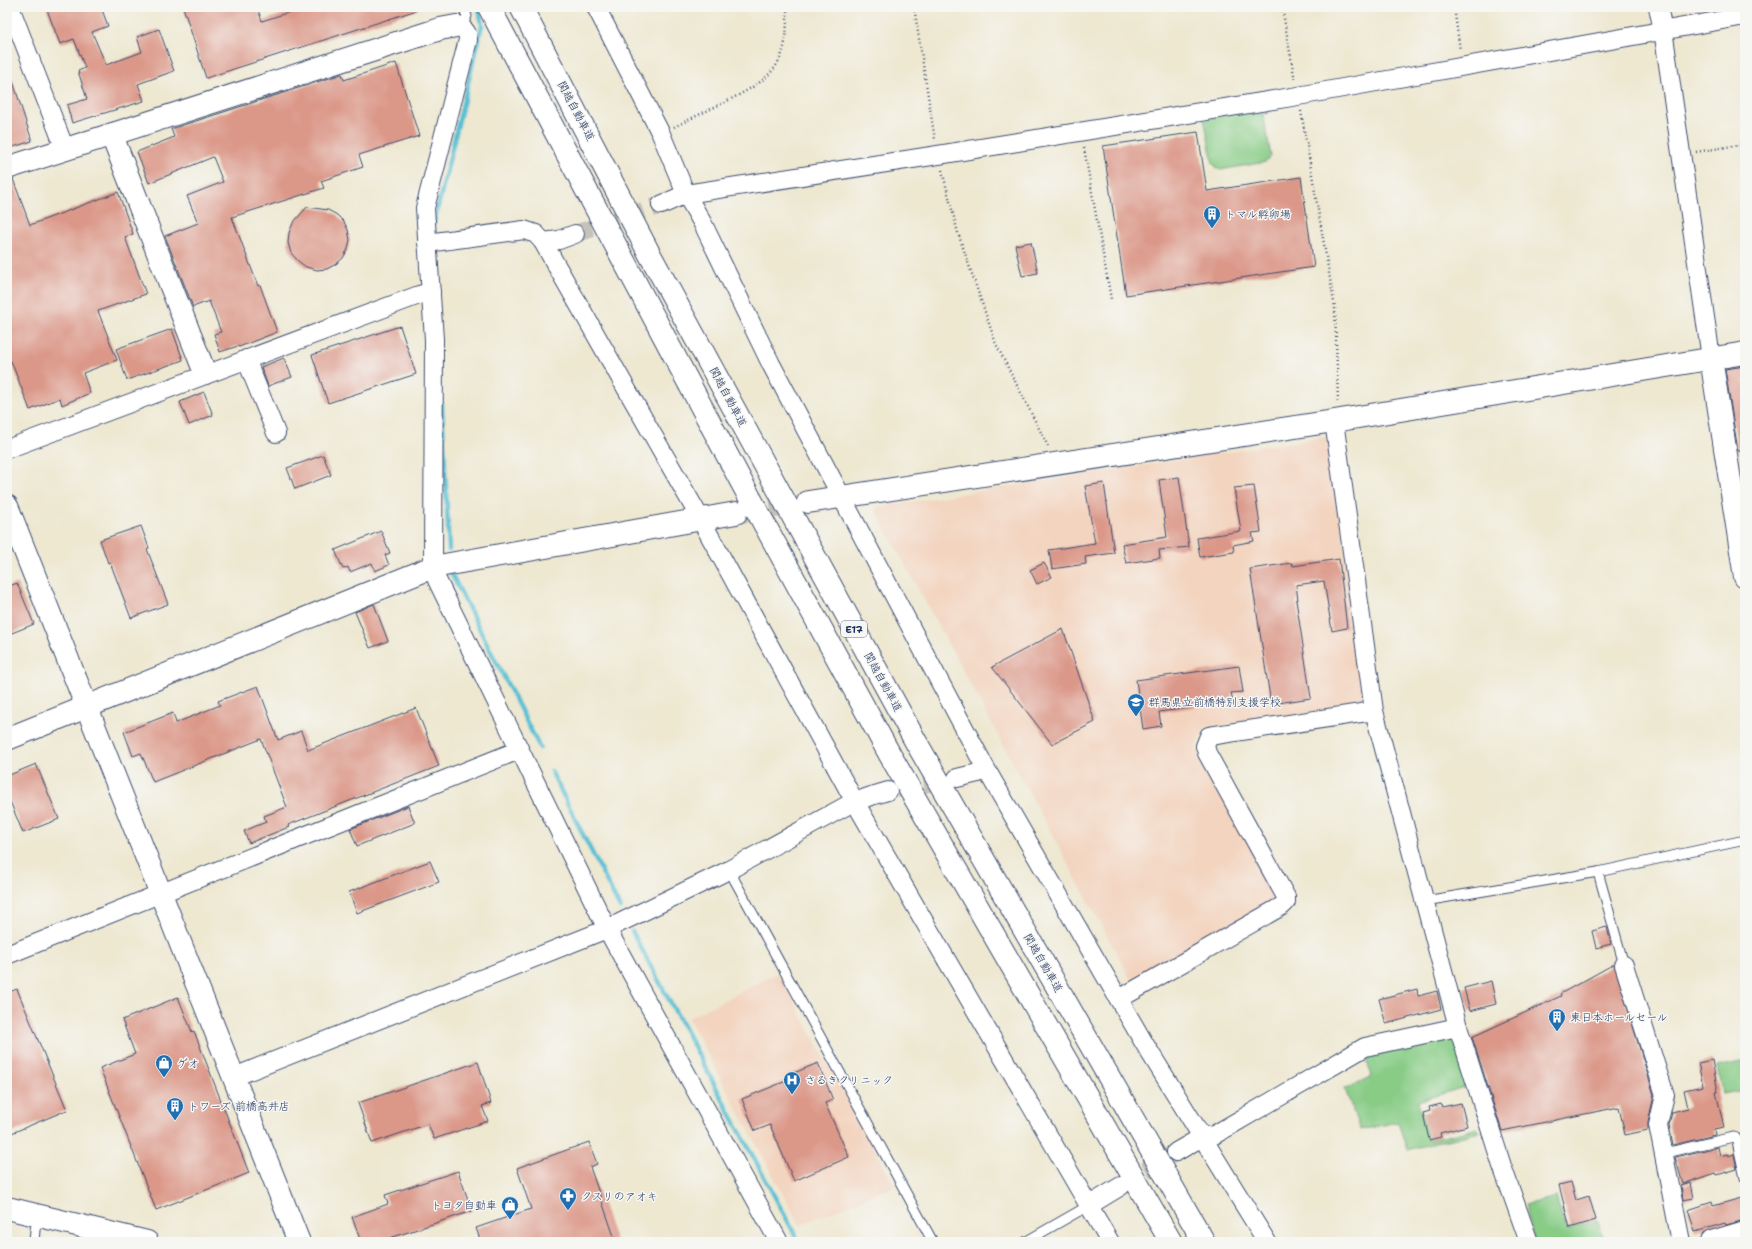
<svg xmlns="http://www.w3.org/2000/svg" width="1752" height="1249" font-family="'Shantell Sans','Klee One',sans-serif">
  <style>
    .built { fill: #f3d4bf }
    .green { fill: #88cc86; stroke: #527e72 }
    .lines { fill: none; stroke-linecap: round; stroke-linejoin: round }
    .stream { stroke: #57bfd4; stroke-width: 4.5 }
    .building { fill: #db9889 }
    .minor-tunnel { stroke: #c4c3ba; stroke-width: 18; stroke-dasharray: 18 9; stroke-linecap: butt }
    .tertiary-tunnel { stroke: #c4c3ba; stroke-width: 22; stroke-dasharray: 22 11; stroke-linecap: butt }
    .service-casing { stroke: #3b4b6f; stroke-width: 11 }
    .minor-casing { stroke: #3b4b6f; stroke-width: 20 }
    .tertiary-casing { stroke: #3b4b6f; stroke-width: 24 }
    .secondary-casing { stroke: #3b4b6f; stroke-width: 24 }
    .motorway-casing { stroke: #3b4b6f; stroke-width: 24 }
    .path { stroke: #3b4b6f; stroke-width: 2.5; stroke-dasharray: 1 3; stroke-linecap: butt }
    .service { stroke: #fff; stroke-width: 9 }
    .minor { stroke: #fff; stroke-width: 18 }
    .tertiary { stroke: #fff; stroke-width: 22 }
    .secondary { stroke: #fff; stroke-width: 22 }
    .motorway { stroke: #fff; stroke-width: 22 }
    .labels { text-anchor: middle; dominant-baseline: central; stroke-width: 3; stroke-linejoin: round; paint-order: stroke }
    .shield { fill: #f6f6f2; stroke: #5d6b8a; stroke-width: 1 }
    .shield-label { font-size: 10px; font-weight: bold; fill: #1b2f5e }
    .street-label { font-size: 11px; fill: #1b2f5e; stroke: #f6f6f2 }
    .poi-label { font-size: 11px; fill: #1b2f5e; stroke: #f6f6f2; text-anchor: start }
  </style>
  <rect width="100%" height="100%" fill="#f6f6f2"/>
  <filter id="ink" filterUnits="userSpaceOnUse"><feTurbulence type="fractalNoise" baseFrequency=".025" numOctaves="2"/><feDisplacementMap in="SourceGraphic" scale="8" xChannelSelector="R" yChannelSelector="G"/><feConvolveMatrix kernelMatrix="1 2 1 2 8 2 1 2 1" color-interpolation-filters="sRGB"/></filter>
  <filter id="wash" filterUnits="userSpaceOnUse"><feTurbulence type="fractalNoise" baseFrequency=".012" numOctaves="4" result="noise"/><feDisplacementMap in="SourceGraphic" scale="16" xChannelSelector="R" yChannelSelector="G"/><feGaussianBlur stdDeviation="0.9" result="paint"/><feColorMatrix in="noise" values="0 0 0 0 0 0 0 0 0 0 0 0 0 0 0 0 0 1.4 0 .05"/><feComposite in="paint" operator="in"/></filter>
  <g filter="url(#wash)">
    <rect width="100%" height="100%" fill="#eee8d1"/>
    <g class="built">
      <polygon points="1324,437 1328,440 1368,700 1363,706 1206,727 1196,746 1276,891 1275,898 1135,980 1130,978 876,511 877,507"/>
      <polygon points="778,973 895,1186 800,1225 688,1018"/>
    </g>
    <g class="green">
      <polygon points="1262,108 1271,156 1266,162 1220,170 1213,164 1204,118"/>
      <polygon points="1453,1031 1471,1085 1418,1101 1428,1141 1478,1128 1480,1132 1407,1150 1398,1122 1360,1130 1345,1089 1372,1076 1363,1052"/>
      <polygon points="1745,1061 1745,1090 1722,1094 1717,1067"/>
      <polygon points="1556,1197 1566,1230 1598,1221 1605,1242 1535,1242 1524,1205"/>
    </g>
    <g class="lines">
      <g class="stream">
        <polyline points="434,223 482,25 479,9"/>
        <polyline points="442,404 449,550"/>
        <polyline points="450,571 540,748"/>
        <polyline points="551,771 620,908"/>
        <polyline points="632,931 799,1242"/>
      </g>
    </g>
    <g id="blocks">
      <g class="building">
        <polygon points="46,7 101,7 108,26 92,32 106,65 142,52 137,37 159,29 174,71 138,84 144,101 72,123 67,105 87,99 78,71 85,68 74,39 60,44"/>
        <polygon points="183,7 257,7 262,21 305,7 417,7 417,10 206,78"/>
        <polygon points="396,63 419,136 359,155 363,167 321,181 324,188 232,217 258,286 260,285 277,332 239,347 238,346 220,352 214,334 221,332 209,301 193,307 165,236 198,223 187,196 223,182 213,157 149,183 137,152 174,137 171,129 342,74 344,80"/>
        <polygon points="7,72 10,72 32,141 7,149"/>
        <polygon points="1198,132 1207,191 1301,177 1314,267 1126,295 1103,146"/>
        <polygon points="13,179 30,225 118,192 133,234 125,237 146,294 98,311 117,360 83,373 90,393 62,405 60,398 30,410 11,361 7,363 7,180"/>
        <polygon points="307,207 328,210 337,215 344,222 348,230 350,240 348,249 343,258 336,264 327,269 317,270 306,267 298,261 291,253 288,243 289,233 293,223"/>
        <polygon points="1031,242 1038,273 1022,276 1015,245"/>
        <polygon points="400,326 416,374 328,403 312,355"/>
        <polygon points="172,329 183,360 127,380 116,349"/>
        <polygon points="284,358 292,377 268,386 261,367"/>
        <polygon points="1745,366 1745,451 1738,451 1725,369"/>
        <polygon points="204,392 213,415 189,425 180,402"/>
        <polygon points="323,455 331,475 295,489 287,468"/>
        <polygon points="1179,477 1189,547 1159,550 1160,558 1126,563 1122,544 1167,537 1159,480"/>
        <polygon points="1104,483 1114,553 1085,557 1086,564 1052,569 1049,550 1095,543 1085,486"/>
        <polygon points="1254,486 1261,532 1252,533 1254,541 1233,545 1234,552 1200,557 1197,538 1241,531 1234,488"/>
        <polygon points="141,526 149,548 147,549 168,604 131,618 110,562 108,563 100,540"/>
        <polygon points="381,531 390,553 385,555 389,565 375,571 372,563 350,572 348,567 343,569 335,550"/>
        <polygon points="1339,559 1347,628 1332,631 1324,581 1296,585 1298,600 1296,600 1311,698 1271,704 1250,569 1292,563 1293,566"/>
        <polygon points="1044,563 1052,577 1037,584 1030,570"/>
        <polygon points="17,583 34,624 7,635 7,587"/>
        <polygon points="374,604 388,641 370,648 355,612"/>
        <polygon points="1063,629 1095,722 1052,744 992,667"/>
        <polygon points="1239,666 1243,692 1231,693 1233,702 1159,712 1161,726 1143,729 1136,680"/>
        <polygon points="258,686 278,740 301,731 308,750 416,708 439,766 288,825 289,827 249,843 244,831 266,822 264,816 287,807 261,739 153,782 141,753 133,756 124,732 173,713 176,723 220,705 218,701"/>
        <polygon points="36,764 59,819 23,833 7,794 7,776"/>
        <polygon points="408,806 415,823 357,846 350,829"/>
        <polygon points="430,861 439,882 357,913 349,892"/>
        <polygon points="1607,927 1611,944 1596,948 1592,931"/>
        <polygon points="1614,964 1654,1095 1648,1123 1648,1130 1625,1135 1619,1107 1502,1131 1472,1037 1561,996 1560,994"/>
        <polygon points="1491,981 1496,1004 1470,1011 1464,988"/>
        <polygon points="17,989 67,1110 7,1135 7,993"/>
        <polygon points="1417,989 1418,996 1437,991 1441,1009 1386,1024 1379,999"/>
        <polygon points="178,997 192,1032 194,1031 249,1173 156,1210 100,1068 135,1054 122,1020"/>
        <polygon points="1712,1060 1718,1092 1716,1092 1724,1127 1714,1129 1715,1135 1673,1145 1669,1125 1672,1112 1688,1108 1684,1090 1703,1086 1698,1063"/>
        <polygon points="478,1062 491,1103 482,1106 488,1121 434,1139 428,1124 372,1143 358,1103"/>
        <polygon points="818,1063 833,1100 825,1103 849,1157 794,1181 770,1125 755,1131 742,1099 791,1079 789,1075"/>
        <polygon points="1461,1103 1467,1126 1440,1133 1441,1137 1429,1140 1423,1113 1430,1111 1429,1107 1441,1104 1442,1107"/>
        <polygon points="589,1142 597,1164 590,1167 616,1242 481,1242 476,1228 531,1209 517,1168"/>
        <polygon points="1718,1147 1720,1156 1728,1154 1728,1156 1734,1154 1737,1169 1717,1175 1716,1173 1683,1184 1675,1157"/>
        <polygon points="458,1171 472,1211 378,1242 361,1242 352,1217 388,1204 385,1195"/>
        <polygon points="1571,1182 1576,1200 1589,1196 1596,1220 1570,1228 1559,1185"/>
        <polygon points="1691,1183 1694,1198 1683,1200 1681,1186"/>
        <polygon points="1745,1197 1745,1220 1726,1225 1725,1223 1695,1232 1688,1210 1712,1202 1713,1206"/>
      </g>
    </g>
  </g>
  <g filter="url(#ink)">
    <use href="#blocks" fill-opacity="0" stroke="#3b4b6f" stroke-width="1"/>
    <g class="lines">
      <g class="minor-tunnel">
        <polyline points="575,234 661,205"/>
        <polyline points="897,789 950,779"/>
        <polyline points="1123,1185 1176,1152"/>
      </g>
      <polyline class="tertiary-tunnel" points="738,513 805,502"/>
      <g class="service-casing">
        <g id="service">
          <polyline points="462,27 467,16 463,7"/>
          <polyline points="729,870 933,1242"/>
          <polyline points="1598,872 1624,965"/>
          <polyline points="1425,901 1598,872 1745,840"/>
          <polyline points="1665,1153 1733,1137 1736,1138 1737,1141 1745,1178"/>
          <polyline points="34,1242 35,1230 38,1215"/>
          <polyline points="1025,1242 1088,1206"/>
        </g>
      </g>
      <g class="minor-casing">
        <g id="minor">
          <polyline points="10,7 65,149"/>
          <polyline points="596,7 661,134 686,194 703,224 771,364 986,769 1144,1043 1267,1242"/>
          <polyline points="1658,7 1663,30 1711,358"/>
          <path d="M456,26C464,28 468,31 468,40L425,208L434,339L433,567L437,580L607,929L779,1242"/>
          <polyline points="661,205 686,194 938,155 1298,96 1745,16"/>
          <polyline points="543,242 559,240 575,234"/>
          <polyline points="427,243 524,230 536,234 543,242 700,518 855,802 1110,1242"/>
          <polyline points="246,359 276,433"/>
          <polyline points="7,449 419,295 431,292"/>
          <polyline points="957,778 978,773 986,769"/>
          <polyline points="7,955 519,750"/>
          <polyline points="1624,965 1665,1095 1658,1125 1681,1242"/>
          <polyline points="1119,999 1282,906 1286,902 1286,897 1207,753 1205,746 1209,736 1374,711"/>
          <polyline points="1458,1027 1502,1166 1529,1242"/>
          <polyline points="234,1077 607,929 729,870 846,806 868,797 888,791"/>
          <polyline points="1176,1152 1202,1137 1214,1135 1365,1047 1458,1027 1374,711 1334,421"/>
          <polyline points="1088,1206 1121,1186"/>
        </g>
      </g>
      <g class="tertiary-casing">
        <g id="tertiary">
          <polyline points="113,134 116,146 205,373"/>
          <polyline points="7,168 440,29 456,26"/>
          <polyline points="1711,358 1745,577"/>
          <polyline points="808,502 1334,421 1745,353"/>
          <polyline points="7,506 299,1242"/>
          <polyline points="7,739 433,567 736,513"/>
        </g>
      </g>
      <g class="secondary-casing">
        <g id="secondary">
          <polyline points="7,1208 147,1242"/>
          <polyline points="1712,1242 1745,1232"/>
        </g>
      </g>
      <g class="motorway-casing">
        <g id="motorway">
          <polyline points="489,7 743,485 890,755 1171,1242"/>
          <polyline points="521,7 649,253 916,742 1204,1242"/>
        </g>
      </g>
      <g class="path">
        <polyline points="914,7 935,140"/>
        <polyline points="1282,7 1295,81"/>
        <polyline points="1454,7 1460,50"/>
        <polyline points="1301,111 1335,308 1338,401"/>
        <path d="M674,127C692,118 711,109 729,100C777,76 788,62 787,7"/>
        <polyline points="1084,148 1111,299"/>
        <polyline points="1696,152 1745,144"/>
        <polyline points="942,170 958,233 996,344 1048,446"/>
      </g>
      <use href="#service" class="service"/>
      <use href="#minor" class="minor"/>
      <use href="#tertiary" class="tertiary"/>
      <use href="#secondary" class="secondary"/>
      <use href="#motorway" class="motorway"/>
    </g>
  </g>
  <defs>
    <g id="building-pin" transform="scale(0.9)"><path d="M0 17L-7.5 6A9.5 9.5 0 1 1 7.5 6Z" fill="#1f6fb2" stroke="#f6f6f2"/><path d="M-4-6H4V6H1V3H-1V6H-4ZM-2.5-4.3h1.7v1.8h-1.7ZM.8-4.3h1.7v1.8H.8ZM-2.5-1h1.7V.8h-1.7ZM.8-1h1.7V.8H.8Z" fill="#fff"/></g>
    <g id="school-pin" transform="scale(0.9)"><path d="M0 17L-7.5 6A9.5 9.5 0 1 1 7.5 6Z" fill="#1f6fb2" stroke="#f6f6f2"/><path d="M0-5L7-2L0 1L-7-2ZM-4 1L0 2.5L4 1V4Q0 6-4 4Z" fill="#fff"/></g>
    <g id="shop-pin" transform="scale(0.9)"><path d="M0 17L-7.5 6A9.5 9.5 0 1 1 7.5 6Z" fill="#1f6fb2" stroke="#f6f6f2"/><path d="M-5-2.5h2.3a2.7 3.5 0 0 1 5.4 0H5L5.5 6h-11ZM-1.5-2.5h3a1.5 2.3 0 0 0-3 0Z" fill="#fff"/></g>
    <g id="hospital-pin" transform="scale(0.9)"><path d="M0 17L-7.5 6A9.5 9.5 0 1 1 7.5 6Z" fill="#1f6fb2" stroke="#f6f6f2"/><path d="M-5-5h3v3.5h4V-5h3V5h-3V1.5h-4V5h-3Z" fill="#fff"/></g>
    <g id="pharmacy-pin" transform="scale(0.9)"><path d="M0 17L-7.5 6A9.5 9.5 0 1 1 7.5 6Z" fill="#1f6fb2" stroke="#f6f6f2"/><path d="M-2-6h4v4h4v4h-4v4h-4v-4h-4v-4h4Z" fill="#fff"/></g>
  </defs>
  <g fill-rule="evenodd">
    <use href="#building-pin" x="1212" y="214"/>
    <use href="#school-pin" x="1136" y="702"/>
    <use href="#building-pin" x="1557" y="1017"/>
    <use href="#shop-pin" x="164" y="1063"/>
    <use href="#hospital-pin" x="792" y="1080"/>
    <use href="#building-pin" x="175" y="1106"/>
    <use href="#pharmacy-pin" x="568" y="1196"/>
    <use href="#shop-pin" x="510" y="1205"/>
  </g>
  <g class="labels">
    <rect class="shield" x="841" y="621" width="26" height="16" rx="3"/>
    <g class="shield-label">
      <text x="854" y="629">E17</text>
    </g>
    <g class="street-label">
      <text transform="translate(576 111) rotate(62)">関越自動車道</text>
      <text transform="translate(728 397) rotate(62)">関越自動車道</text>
      <text transform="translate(883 682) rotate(61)">関越自動車道</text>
      <text transform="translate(1043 963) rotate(60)">関越自動車道</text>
    </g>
    <g class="poi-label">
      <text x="1225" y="214">トマル孵卵場</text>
      <text x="1149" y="702">群馬県立前橋特別支援学校</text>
      <text x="1570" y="1017">東日本ホールセール</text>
      <text x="177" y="1063">ゲオ</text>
      <text x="805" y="1080">さるきクリニック</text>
      <text x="188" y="1106">トワーズ 前橋高井店</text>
      <text x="581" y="1196">クスリのアオキ</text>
      <text x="497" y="1205" text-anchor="end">トヨタ自動車</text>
    </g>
  </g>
  <rect width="1752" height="1249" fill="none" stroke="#f6f6f2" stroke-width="24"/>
</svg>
